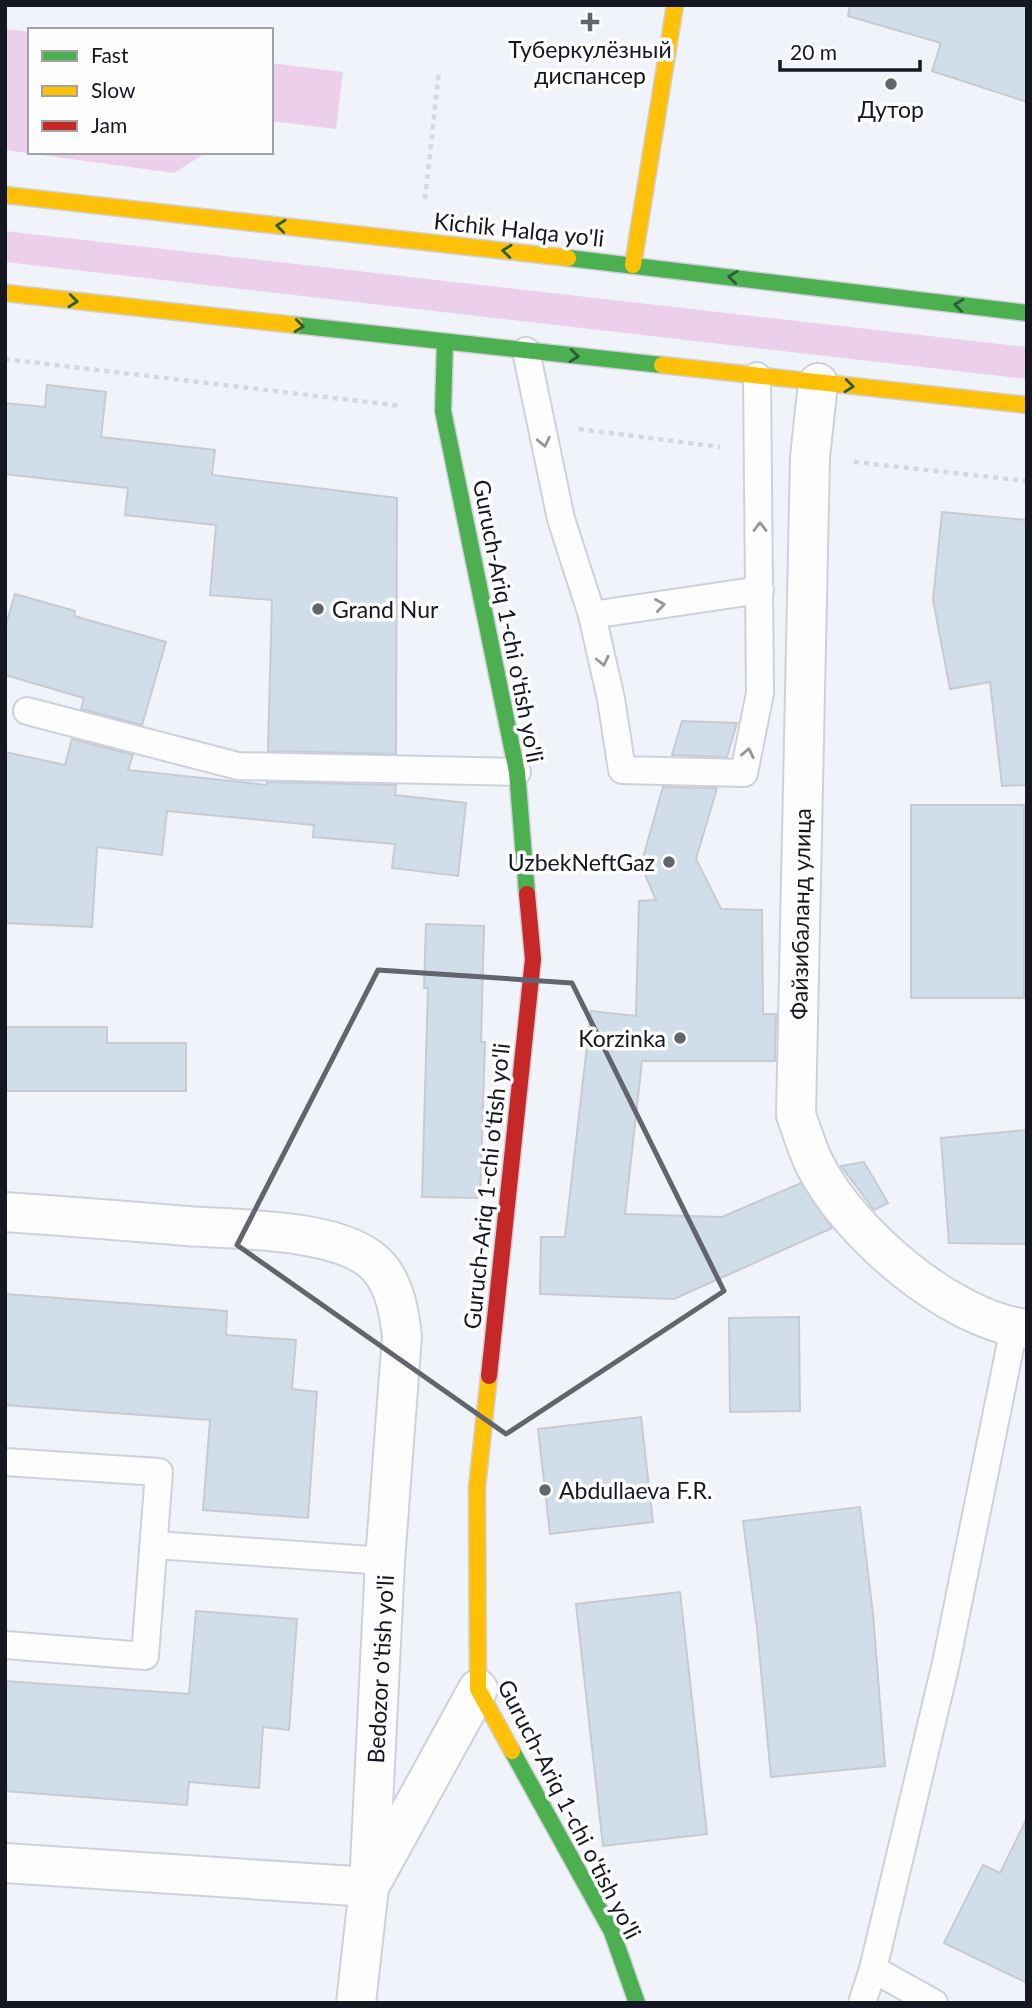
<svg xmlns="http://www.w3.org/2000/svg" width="1032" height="2008" font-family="Lato,sans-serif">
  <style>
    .green { fill: #ecd0eb }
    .building { fill: #d2ddea; stroke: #c6cbd3; stroke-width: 2 }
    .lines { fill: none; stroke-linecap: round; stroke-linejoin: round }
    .lane-casing { stroke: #cfd1da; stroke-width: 30 }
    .street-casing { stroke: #cfd1da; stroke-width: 42 }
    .fast-casing { stroke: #cfd1da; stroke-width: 19 }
    .slow-casing { stroke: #cfd1da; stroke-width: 19 }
    .jam-casing { stroke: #cfd1da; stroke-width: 19 }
    .path { stroke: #d8d8db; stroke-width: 4.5; stroke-dasharray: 5 5; stroke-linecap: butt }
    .lane { stroke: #fdfdfe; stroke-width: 26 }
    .street { stroke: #fdfdfe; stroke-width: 38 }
    .fast { stroke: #4caf50; stroke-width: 16 }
    .slow { stroke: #ffc107; stroke-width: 16 }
    .jam { stroke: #c62828; stroke-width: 16 }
    .oneway { stroke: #2e5c37 }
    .oneway2 { stroke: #95969b }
    .marked { fill: none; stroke: #62656e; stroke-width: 5; stroke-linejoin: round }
    .poi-dot { fill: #62656e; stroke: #fefefe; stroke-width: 2.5 }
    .labels { text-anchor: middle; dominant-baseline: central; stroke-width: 7; stroke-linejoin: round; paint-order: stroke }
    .poi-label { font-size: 23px; fill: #151823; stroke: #fefefe }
    .street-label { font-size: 23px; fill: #151823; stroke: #fefefe }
  </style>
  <rect width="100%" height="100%" fill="#f1f3fa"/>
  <g class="green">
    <polygon points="5,29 30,32 30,152 207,152 174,173 5,150"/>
    <polygon points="271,63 343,72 336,129 271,121"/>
    <polygon points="5,231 1027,347 1027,379 5,262"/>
  </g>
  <g class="building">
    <polygon points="850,5 1027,5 1027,102 932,71 941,43 848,16"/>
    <polygon points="47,385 106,392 101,437 215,450 212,475 397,498 396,754 268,751 272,600 210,595 216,525 125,515 128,488 5,474 5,403 45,407"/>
    <polygon points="942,512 1027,520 1027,785 1002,786 990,682 950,689 933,600"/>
    <polygon points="15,594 75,611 74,616 166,642 142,725 81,709 84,698 5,675 5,628"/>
    <polygon points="682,721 737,723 727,757 672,755"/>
    <polygon points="72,739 133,755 128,770 267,785 267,782 396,785 395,795 466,803 458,876 392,868 395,844 313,837 314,825 167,811 162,855 97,847 92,927 5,923 5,752 65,765"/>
    <polygon points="663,787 717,788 696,859 721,909 762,910 763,1014 776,1014 775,1061 642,1061 625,1214 722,1217 801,1183 832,1228 674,1299 540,1294 541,1237 565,1237 591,1011 636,1016 639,901 656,900 641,865"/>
    <rect x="911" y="805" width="113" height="193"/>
    <polygon points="426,924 484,926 481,1042 485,1042 480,1198 422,1197 428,988 424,988"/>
    <polygon points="5,1027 107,1027 107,1043 186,1043 186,1091 5,1091"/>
    <polygon points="1027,1130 1027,1244 949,1243 941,1138"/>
    <polygon points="864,1162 888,1203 874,1210 841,1166"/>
    <polygon points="5,1294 227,1311 226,1335 296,1340 292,1389 317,1392 308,1518 203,1510 210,1420 5,1405"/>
    <polygon points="799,1317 800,1411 730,1412 729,1318"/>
    <polygon points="641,1417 653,1522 550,1534 538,1429"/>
    <polygon points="860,1507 873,1614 885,1766 771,1777 757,1628 743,1521"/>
    <polygon points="680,1592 707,1834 603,1846 576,1604"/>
    <polygon points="196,1611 297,1619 289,1730 263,1727 259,1788 189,1782 187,1805 5,1791 5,1681 189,1694"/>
    <polygon points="1027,1818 1027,1983 944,1943 983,1865 1000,1873"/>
  </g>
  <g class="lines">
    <g class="lane-casing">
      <g id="lane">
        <polyline points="526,351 561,519 592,615 611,699 622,770 744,773 760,693 757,376"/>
        <polyline points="592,615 760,590"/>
        <polyline points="27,711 238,766 517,772"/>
        <polyline points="5,1462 159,1472 145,1656 5,1645"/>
        <polyline points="155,1545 385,1561"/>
        <polyline points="873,1969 934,2003"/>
        <polyline points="862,2003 873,1969 946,1663 1014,1328"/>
      </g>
    </g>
    <g class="street-casing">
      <g id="street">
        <path d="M818,383L810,457L796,1115C802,1131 807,1149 815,1165C849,1233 950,1320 1027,1329"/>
        <path d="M5,1212C66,1216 127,1221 187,1226C238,1230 329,1228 370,1259C393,1276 399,1309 402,1336L385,1561L369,1887L356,2003"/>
        <polyline points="5,1863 369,1887 478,1689"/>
      </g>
    </g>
    <g class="fast-casing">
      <g id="fast">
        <polyline points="568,258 1027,313"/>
        <polyline points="295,325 662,365"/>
        <polyline points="445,342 443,411 517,772 527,894"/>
        <polyline points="512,1751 612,1932 637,2003"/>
      </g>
    </g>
    <g class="slow-casing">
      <g id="slow">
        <polyline points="5,195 568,258"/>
        <polyline points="633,265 675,5"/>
        <polyline points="5,293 295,325"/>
        <polyline points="662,365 1027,405"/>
        <polyline points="489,1376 477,1487 478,1689 512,1751"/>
      </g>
    </g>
    <g class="jam-casing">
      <polyline id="jam" points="489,1376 533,959 527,894"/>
    </g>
    <g class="path">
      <polyline points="425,199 439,71"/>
      <polyline points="5,359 401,406"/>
      <polyline points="579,429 720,447"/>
      <polyline points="854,462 1027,481"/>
    </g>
    <use href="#lane" class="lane"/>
    <use href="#street" class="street"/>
    <use href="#fast" class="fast"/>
    <use href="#slow" class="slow"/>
    <use href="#jam" class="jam"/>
  </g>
  <defs><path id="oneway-chevron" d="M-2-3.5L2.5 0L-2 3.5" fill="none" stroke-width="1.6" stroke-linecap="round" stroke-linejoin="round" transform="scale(1.75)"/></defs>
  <g class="oneway">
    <use href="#oneway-chevron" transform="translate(281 226) rotate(-174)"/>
    <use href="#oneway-chevron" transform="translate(507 251) rotate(-174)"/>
    <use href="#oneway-chevron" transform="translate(733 277) rotate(-173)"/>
    <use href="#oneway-chevron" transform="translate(73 301) rotate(6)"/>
    <use href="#oneway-chevron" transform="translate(959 305) rotate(-173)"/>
    <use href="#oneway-chevron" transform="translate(299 326) rotate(6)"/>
    <use href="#oneway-chevron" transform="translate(574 356) rotate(6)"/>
    <use href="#oneway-chevron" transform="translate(849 386) rotate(6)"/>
  </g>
  <g class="oneway2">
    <use href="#oneway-chevron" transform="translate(544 442) rotate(78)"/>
    <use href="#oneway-chevron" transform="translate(760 527) rotate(-90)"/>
    <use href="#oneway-chevron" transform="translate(660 605) rotate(-8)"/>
    <use href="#oneway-chevron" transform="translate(603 661) rotate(77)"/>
    <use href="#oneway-chevron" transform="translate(748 753) rotate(-78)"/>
  </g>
  <path class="marked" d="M378,970L572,983L724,1291L506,1434L237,1245Z"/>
  <g class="poi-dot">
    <path d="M586.5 11.5h7v7h7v7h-7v7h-7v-7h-7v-7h7z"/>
    <circle cx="891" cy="84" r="7"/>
    <circle cx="318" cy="609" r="7"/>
    <circle cx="669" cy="862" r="7"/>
    <circle cx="680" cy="1038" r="7"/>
    <circle cx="545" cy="1490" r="7"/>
  </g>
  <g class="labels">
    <g class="poi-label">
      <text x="590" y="49">Туберкулёзный<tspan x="590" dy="26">диспансер</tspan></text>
      <text x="891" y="109">Дутор</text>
      <text x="332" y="609" text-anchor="start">Grand Nur</text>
      <text x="655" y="862" text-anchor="end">UzbekNeftGaz</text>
      <text x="666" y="1038" text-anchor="end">Korzinka</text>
      <text x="559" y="1490" text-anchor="start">Abdullaeva F.R.</text>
    </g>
    <g class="street-label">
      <text transform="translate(519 229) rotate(6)">Kichik Halqa yo'li</text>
      <text transform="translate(509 621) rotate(79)">Guruch-Ariq 1-chi o'tish yo'li</text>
      <text transform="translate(800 914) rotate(-89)">Файзибаланд улица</text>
      <text transform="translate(486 1186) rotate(-84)">Guruch-Ariq 1-chi o'tish yo'li</text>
      <text transform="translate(380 1669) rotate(-87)">Bedozor o'tish yo'li</text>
      <text transform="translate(570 1809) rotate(63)">Guruch-Ariq 1-chi o'tish yo'li</text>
    </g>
  </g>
  <rect width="1032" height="2008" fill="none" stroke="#151823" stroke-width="14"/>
  <rect x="28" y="28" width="245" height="126" fill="#fefefe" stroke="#a1a2a6" stroke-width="2"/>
  <rect x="42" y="51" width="35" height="10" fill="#4caf50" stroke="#a1a2a6" stroke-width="2"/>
  <text x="91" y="63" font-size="21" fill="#151823">Fast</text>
  <rect x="42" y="86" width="35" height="10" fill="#ffc107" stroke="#a1a2a6" stroke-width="2"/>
  <text x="91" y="98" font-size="21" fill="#151823">Slow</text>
  <rect x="42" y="121" width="35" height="10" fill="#c62828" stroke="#a1a2a6" stroke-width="2"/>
  <text x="91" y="133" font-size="21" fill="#151823">Jam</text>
  <path d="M780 60v10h140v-10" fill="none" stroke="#151823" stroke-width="3.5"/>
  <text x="790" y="60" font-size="21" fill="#151823" stroke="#fefefe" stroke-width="5" paint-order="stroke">20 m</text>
</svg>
